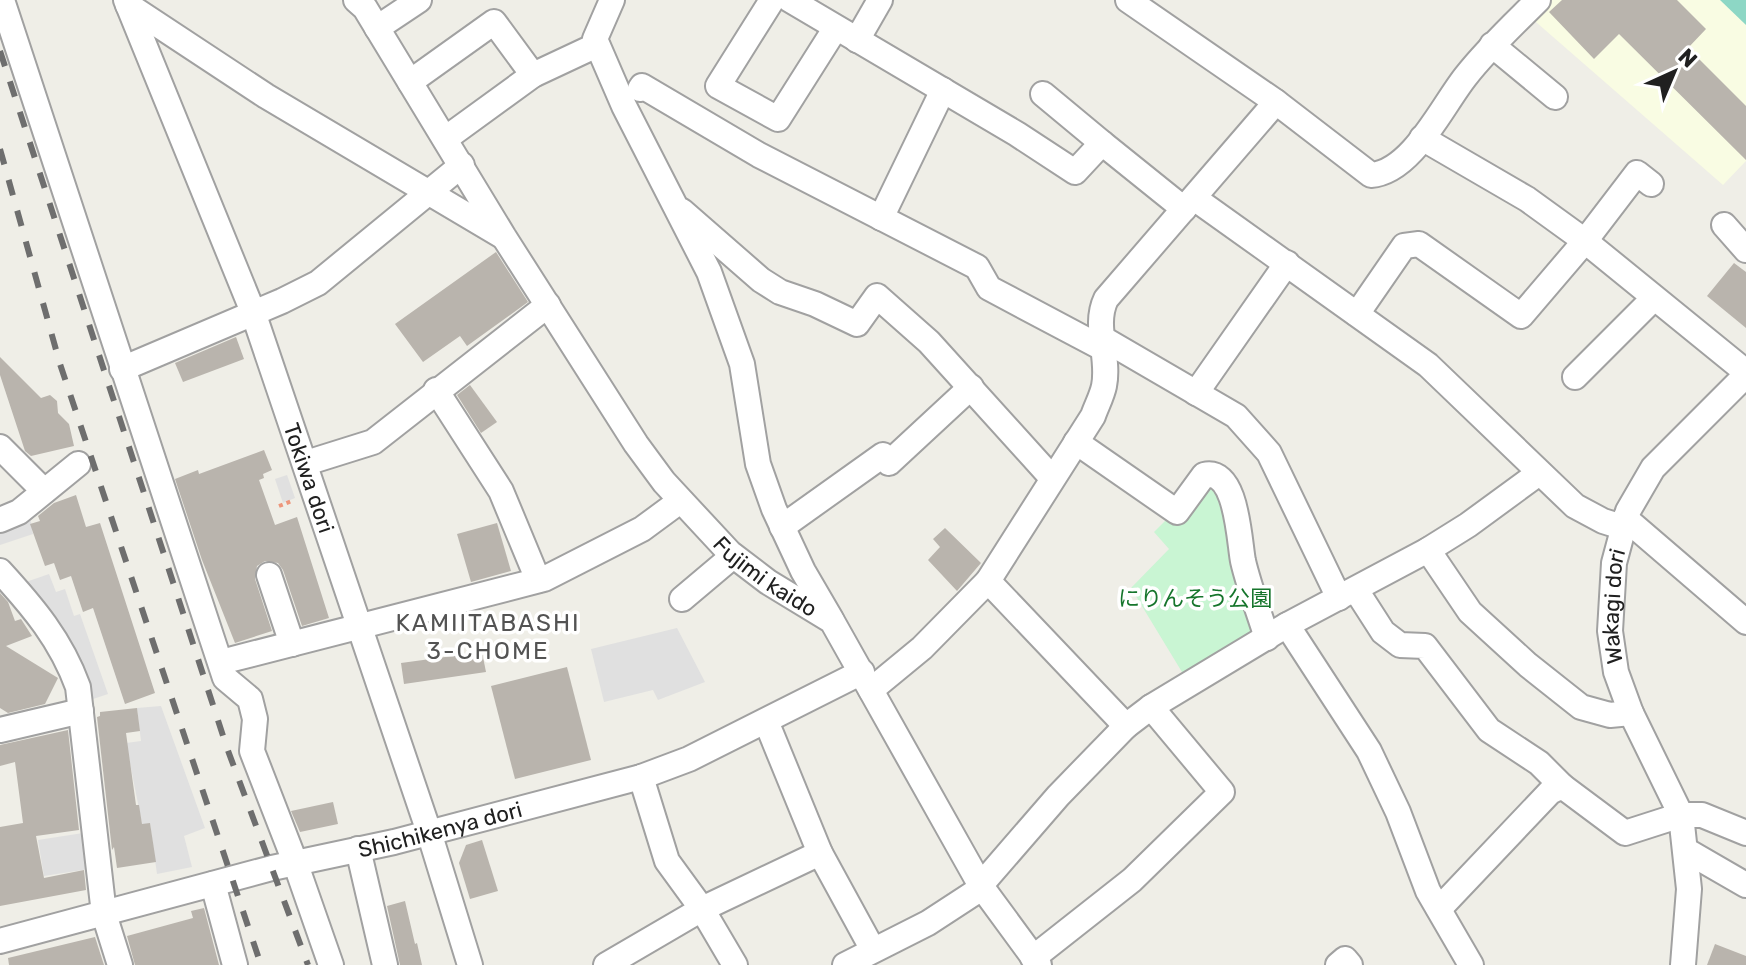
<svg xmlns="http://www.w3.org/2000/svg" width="1746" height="965" font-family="Rubik,'Noto Sans JP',sans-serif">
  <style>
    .education { fill: #f9fce3 }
    .park { fill: #c9f5d3 }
    .pitch { fill: #8dd7c5 }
    .parking { fill: #e0e0e0 }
    .building { fill: #b9b4ad }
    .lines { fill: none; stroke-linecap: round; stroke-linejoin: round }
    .minor-casing { stroke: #a1a1a1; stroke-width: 28 }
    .path { stroke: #ed967b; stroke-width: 4; stroke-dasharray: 4 4; stroke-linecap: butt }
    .minor { stroke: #fff; stroke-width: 24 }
    .rail { stroke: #6e6e6e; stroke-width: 6; stroke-dasharray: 16 16; stroke-linecap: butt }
    .labels { text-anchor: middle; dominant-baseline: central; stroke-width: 7; stroke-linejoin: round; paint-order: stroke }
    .street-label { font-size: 22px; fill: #202020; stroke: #fff }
    .park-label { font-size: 22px; fill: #16752c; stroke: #fff }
    .neighbourhood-label { font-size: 24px; letter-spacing: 2px; fill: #535353; stroke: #fff }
  </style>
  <rect width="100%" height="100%" fill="#efeee7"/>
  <polygon class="education" points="1546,0 1746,0 1746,161 1723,185 1529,16"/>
  <polygon class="park" points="1206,480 1221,488 1257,634 1185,677 1131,588 1169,549 1154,532"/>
  <polygon class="pitch" points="1720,0 1746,0 1746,25"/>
  <g class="parking">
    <polygon points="287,475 295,498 283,503 275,479"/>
    <polygon points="30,517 33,534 0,545 0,527"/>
    <polygon points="49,574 56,592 65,589 74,616 80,614 108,694 87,701 23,583"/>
    <polygon points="677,628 705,682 658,700 653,690 604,702 591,649"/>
    <polygon points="161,706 205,828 184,836 192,867 157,874 150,824 142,824 126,743 141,741 137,708"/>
    <polygon points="83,833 89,869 44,876 38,840"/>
  </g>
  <g class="building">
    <polygon points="1562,0 1677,0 1706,29 1688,48 1746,106 1746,160 1619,34 1594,59 1549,12"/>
    <polygon points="496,252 528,302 467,346 460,336 423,362 395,324"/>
    <polygon points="1734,263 1746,272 1746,328 1707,296"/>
    <polygon points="236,337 244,359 183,382 175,363"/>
    <polygon points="0,357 41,398 50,395 57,401 58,413 69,424 74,446 31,456 25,451 0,375"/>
    <polygon points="470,385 497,422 481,433 457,395"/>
    <polygon points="264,450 272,470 263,474 264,478 259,480 275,525 297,517 329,618 302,626 283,570 278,563 265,561 257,566 255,579 272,631 235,643 202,560 175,479 198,470 199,474"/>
    <polygon points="76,495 86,527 100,523 155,693 125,704 93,608 83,612 71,576 60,580 54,563 45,566 30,524 40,521 38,516 54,503"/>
    <polygon points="497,523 511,571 471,582 457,534"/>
    <polygon points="945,528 981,563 957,591 928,560 940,547 933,539"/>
    <polygon points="0,593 8,602 15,621 21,619 32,636 6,646 58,678 45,704 8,713 0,708"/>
    <polygon points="482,652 486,672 404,684 401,663"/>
    <polygon points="567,667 591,760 515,779 491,686"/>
    <polygon points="137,708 140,731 126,733 136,805 139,805 142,824 150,823 156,862 117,868 114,847 112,850 97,717 100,716 100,712"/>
    <polygon points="68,730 79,830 36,836 44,878 84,870 86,890 0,906 0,827 23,823 15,762 0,766 0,745"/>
    <polygon points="333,802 338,824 300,832 291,811"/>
    <polygon points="482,840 498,891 470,899 459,863 466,845"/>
    <polygon points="405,901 415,944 417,943 422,965 400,965 387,906"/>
    <polygon points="204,908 219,965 135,965 127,936 193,918 191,911"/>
    <polygon points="95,937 104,965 9,965 8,958"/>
    <polygon points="1715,944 1746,956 1746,965 1707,965"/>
  </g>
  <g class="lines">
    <g class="minor-casing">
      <g id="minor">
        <polyline points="2,0 225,678 250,699 255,719 252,751 295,862 331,965"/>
        <path id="s1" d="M126,0L253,312L429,832L470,965"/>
        <path id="s2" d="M356,0L365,8L504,237L636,444L664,482L730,553L768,582L832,621L981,886L1039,965"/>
        <polyline points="612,0 595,39 624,106 709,272 742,364 758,464 774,509 803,571 831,619"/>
        <polyline points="772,0 718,86 778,119 835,29"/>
        <polyline points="790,0 1017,134 1075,172 1102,143 1184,209"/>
        <path d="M1128,0L1276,102L1371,175C1412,172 1442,106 1466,76C1487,49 1513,25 1538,0"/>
        <polyline points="128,5 266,96 502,236"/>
        <polyline points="377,28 419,0"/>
        <polyline points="857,40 880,0"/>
        <polyline points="1492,45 1555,97"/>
        <polyline points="410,82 494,22 533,75"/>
        <polyline points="640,89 642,86 759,155 977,267 989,288 1104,349"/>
        <polyline points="1043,94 1102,143"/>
        <polyline points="1422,138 1527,199 1585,241 1746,372"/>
        <polyline points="445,139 533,75 597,45"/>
        <polyline points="1194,198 1428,365 1575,506 1603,521 1622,527"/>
        <polyline points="682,211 761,280 780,292 815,304 857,324 877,296 929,342 1052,478"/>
        <polyline points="881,218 943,90"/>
        <polyline points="1724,225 1746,250"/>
        <polyline points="1357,314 1404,246 1419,244 1521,316 1585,241 1637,173 1651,184"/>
        <polyline points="1102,338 1236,416 1269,453 1339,598"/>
        <polyline points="122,369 282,301 318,283 462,165"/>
        <polyline points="1575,377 1654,298"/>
        <polyline points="436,390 501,491 538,580"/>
        <polyline points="1196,393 1287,263"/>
        <path d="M1076,442L1177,512L1204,475C1237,467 1239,540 1243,561C1249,587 1259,612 1267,638"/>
        <polyline points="0,447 44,491"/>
        <polyline points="306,463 373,442 548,305"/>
        <polyline points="1625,518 1746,622"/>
        <polyline points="0,520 19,512 78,464"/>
        <polyline points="782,527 883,455 889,463 971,387"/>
        <polyline points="1428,550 1470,612 1528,665 1581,707 1610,715 1631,713"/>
        <path d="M0,571C33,607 61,640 78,687L104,914L120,965"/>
        <polyline points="269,575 292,644"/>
        <polyline points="988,581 1126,726"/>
        <polyline points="1356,590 1383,632 1400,645 1425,646 1489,730 1539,763 1562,786"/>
        <polyline points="682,599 733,556"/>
        <polyline points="1287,625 1369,751 1398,812 1428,891 1471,965"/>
        <polyline points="221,662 544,579 642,529 680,501"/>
        <path d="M871,690L922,648L988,581L1093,416C1096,407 1102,396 1104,386C1110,357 1093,326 1106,299L1276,102"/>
        <polyline points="766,721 820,853 873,950"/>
        <polyline points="0,730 81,711"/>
        <polyline points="641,777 667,861 702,909 735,965"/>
        <polyline points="358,849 385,965"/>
        <polyline points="1687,851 1746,885"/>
        <polyline points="213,884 235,965"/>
        <polyline points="1439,909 1550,792 1562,786 1625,833 1681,815 1702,815 1746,833"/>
        <path id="s3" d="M0,941L272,868L394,842L641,777L689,759L862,672"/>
        <polyline points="1033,958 1132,880 1222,792 1151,707"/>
        <polyline points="606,965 702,909 820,853"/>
        <polyline points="845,965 928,923 974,893 1058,796 1126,726 1151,707 1287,625 1428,550 1468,525 1539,473"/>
        <polyline points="1338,965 1345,959 1350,965"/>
        <path id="s4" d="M1683,965L1689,889L1681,815L1631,713L1616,672L1610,631L1614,563L1628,511L1653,468L1746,375"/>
      </g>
    </g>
    <polyline class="path" points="279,506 292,501"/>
    <use href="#minor" class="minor"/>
    <g class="rail">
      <polyline points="0,51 227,748 308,965"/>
      <polyline points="0,149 60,364 261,965"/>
    </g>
  </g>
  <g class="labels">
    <g class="street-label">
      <text stroke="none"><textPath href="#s1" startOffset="512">Tokiwa dori</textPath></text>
      <text stroke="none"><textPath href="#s2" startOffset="712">Fujimi kaido</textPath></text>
      <text stroke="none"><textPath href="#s4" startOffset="374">Wakagi dori</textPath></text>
      <text stroke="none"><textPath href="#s3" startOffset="454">Shichikenya dori</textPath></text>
    </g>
    <g class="park-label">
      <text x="1195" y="598">にりんそう公園</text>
    </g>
    <g class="neighbourhood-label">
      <text x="488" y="623">KAMIITABASHI<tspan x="488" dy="28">3-CHOME</tspan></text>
    </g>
  </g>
  <g transform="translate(1674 72) rotate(44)" stroke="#ffffff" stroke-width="6" paint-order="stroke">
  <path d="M0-6L14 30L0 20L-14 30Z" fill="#202020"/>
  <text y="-12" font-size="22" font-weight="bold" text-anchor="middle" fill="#202020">N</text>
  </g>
</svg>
